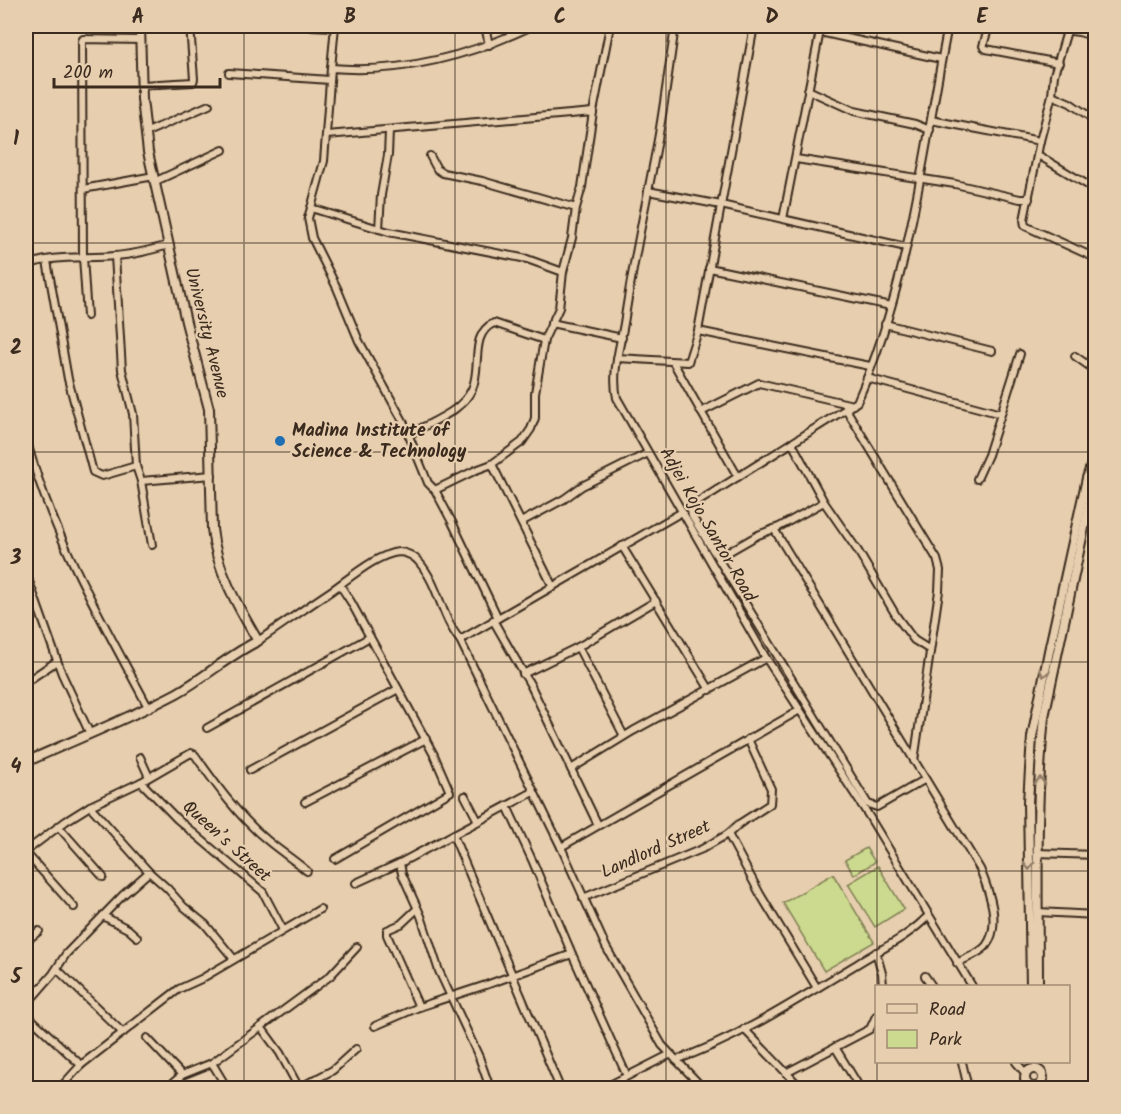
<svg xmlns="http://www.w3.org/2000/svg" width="1121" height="1114" font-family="Kalam,sans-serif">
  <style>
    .green { fill: #cbda8e; stroke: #838256; stroke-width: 1.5 }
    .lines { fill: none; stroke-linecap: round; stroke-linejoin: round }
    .minor-casing { stroke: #3b2a1e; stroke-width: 10 }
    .tertiary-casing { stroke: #3b2a1e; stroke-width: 12 }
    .minor { stroke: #e6ceae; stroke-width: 6 }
    .tertiary { stroke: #e6ceae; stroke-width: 8 }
    .oneway { stroke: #907c66 }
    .grid { fill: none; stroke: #3b2a1e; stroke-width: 1.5; stroke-opacity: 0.55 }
    .poi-dot { fill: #1f6fb2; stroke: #e6ceae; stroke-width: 2 }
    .labels { text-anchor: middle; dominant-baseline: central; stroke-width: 4.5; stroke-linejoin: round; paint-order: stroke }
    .street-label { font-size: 18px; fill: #3b2a1e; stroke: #e6ceae }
    .poi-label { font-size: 18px; font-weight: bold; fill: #3b2a1e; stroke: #e6ceae; text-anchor: start }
    .neatline { fill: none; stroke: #3b2a1e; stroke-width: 2 }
    .grid-label { font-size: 20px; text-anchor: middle; font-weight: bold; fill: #3b2a1e }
  </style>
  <rect width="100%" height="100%" fill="#e6ceae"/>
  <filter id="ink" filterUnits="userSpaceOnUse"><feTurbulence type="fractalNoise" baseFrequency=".0167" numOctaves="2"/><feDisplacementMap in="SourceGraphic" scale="12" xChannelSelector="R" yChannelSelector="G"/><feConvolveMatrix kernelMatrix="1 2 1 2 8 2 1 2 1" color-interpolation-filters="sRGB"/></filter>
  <g filter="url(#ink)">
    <g class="green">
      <polygon points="866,848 875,862 854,875 845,860"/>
      <polygon points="878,866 904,909 875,927 848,884"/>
      <polygon points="833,874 874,942 824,971 783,903"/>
    </g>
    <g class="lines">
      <g class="minor-casing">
        <g id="minor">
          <polyline points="310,26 335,27"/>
          <polyline points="485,26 489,45"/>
          <path d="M532,26C469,56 402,74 331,68L324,161L311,208L389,232L527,259L563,272"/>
          <path d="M675,26C670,62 665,98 659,134C648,195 634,256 625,317C621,345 611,371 617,398L766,658L867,813L972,986"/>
          <polyline points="989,26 983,46 986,49 1059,63"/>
          <polyline points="1032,26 1079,32 1086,34 1096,40"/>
          <polyline points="820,32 941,59"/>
          <polyline points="331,68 335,26"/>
          <polyline points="229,73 330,80"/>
          <polyline points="142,85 193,82 194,79 190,26"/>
          <polyline points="808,90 854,111 915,124 930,130"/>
          <polyline points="1052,95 1054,75 1067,31"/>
          <polyline points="931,120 1040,141 1052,95 1070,103 1096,121"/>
          <polyline points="145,133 209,105"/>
          <polyline points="327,135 593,112"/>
          <polyline points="1040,141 1024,220 1025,226 1091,256"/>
          <polyline points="1038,155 1096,190"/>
          <polyline points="430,156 437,169 443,173 482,181 576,208"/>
          <polyline points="796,159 955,184 1020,199 1029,199"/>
          <polyline points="156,181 223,150"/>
          <polyline points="26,185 30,264"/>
          <polyline points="83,189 154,176"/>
          <polyline points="648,191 721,205 906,247"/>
          <polyline points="311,208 308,218 312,238 337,288 359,341 403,421 428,483 435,490 452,522 498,618"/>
          <polyline points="783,219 821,26"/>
          <polyline points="379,229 381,195 388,155 389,131"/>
          <polyline points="115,256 122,370 133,414 136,466 141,481 152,545"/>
          <polyline points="47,261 68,379 93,472 102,476 136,466"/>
          <path d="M26,266C50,254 87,259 114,256C133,255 151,250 169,245"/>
          <polyline points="709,268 891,306"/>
          <polyline points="87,316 83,257 82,41 83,39 141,40"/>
          <polyline points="551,323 622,338"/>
          <polyline points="885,324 992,351"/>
          <polyline points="698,331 870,366"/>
          <polyline points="1075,356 1096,371"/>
          <polyline points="617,358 688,362 698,331 754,26"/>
          <polyline points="673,362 738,477"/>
          <polyline points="867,378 1001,414"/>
          <polyline points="846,409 937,559 940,570 939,591 914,761"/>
          <polyline points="701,412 759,383 853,405"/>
          <path d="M409,435C431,421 461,413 472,389C482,368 469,334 494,323L544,340"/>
          <path d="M26,438C51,534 102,620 148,707"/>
          <polyline points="792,443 824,502 858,551 897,617 914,640 930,650"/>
          <polyline points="977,479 988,455 1020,354"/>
          <polyline points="141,481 212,475"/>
          <polyline points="435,490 476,470 492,464"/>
          <polyline points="1085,518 1096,520"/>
          <polyline points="521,522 564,499 582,486 648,453"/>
          <path d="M774,529L980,869C989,891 1002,925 986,946C979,954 966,958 957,963"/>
          <polyline points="622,546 710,690"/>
          <polyline points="718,558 758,535 779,527 824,502"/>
          <polyline points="26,573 62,674 90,734"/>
          <polyline points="553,587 492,464 522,442 531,429 535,418 535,393 544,340 559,308 563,272 572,238 576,208 582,187 593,112 610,26"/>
          <polyline points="26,611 37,605"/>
          <polyline points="493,620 531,686 598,825"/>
          <polyline points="460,640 682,512"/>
          <path d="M258,641C283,624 307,607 331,591C350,578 377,554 399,552C407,552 415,557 419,562C439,585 441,617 460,640L561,847L606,947L662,1045L703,1088"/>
          <polyline points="578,647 624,736"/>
          <polyline points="523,674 578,647 656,601"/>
          <polyline points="26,682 57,661"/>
          <polyline points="207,728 370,637"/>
          <polyline points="140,757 149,777"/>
          <polyline points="571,769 633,731 766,658"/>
          <polyline points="250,770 398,689"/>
          <path d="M924,780L877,807L868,804L692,516L691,509L693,505L857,402C910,283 923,152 948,26"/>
          <polyline points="141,782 177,819 263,892 283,930"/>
          <polyline points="465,796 478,821"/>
          <polyline points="305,802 426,739"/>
          <polyline points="90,806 149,872 167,888 183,906 205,924 234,959"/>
          <polyline points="507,806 533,862 572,954 627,1076"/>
          <polyline points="58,826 103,877"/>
          <polyline points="728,834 760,894 817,988"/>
          <polyline points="453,835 560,1088"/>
          <polyline points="561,847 800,710"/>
          <path d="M26,851L66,821L90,806L141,782L191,753L195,755C216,785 238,816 267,840C280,851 294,860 307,871"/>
          <polyline points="26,853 74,907"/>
          <polyline points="1037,853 1096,855"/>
          <polyline points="335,859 450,792 434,755 351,602 340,585"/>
          <polyline points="400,863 402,874 421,916 439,971 479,1057 490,1088"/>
          <polyline points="356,883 400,863 533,792"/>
          <polyline points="583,898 702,849 728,834 739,824 770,804 771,789 748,739"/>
          <polyline points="417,909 401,924 387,930 387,935 419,1007"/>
          <polyline points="1038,912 1096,915"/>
          <polyline points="103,916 128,929 137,937"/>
          <polyline points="26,941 39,931"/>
          <polyline points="876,952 882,973 883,986"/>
          <polyline points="57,969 123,1033"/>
          <polyline points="925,976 932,986"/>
          <polyline points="26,1005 53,974 66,954 123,895 149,872"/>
          <polyline points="26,1014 81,1065"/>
          <polyline points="375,1026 419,1007 486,985 572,954"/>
          <polyline points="261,1027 280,1053 299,1088"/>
          <polyline points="744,1029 801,1088"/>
          <polyline points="147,1038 182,1075"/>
          <polyline points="835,1047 860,1088"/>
          <path d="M676,1060C738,1039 800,998 857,964C881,949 908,937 928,916"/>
          <polyline points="962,1062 968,1088"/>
          <polyline points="1016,1062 1026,1074"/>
          <polyline points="212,1063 227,1088"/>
          <polyline points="786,1073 870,1029 876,1016"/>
          <polyline points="60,1088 81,1065 179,989 201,979 320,909"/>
          <polyline points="167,1088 182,1075 212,1063 330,976 357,947"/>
          <polyline points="299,1088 333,1070 356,1049"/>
          <polyline points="604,1088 669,1055"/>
        </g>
      </g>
      <g class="tertiary-casing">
        <g id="tertiary">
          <path d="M26,762C76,739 128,719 177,693C206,677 229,655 258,641C238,607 216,569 212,529L209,409L186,322L148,152L142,99L140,26"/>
          <polyline points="1031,986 1028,802 1032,737 1049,651 1087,478 1096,452"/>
          <path d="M1038,986C1038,897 1035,806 1044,717L1096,471"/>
          <circle cx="1034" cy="1078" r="9"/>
        </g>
      </g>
      <use href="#minor" class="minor"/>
      <use href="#tertiary" class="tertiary"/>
    </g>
    <defs><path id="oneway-chevron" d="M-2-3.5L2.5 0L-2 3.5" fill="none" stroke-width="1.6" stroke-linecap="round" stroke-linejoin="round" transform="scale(1.5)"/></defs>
    <g class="oneway">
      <use href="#oneway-chevron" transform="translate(1044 673) rotate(102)"/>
      <use href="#oneway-chevron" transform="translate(1040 781) rotate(-87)"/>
      <use href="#oneway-chevron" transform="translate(1029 866) rotate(89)"/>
    </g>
  </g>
  <path class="grid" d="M244,26V1088M455,26V1088M666,26V1088M877,26V986M26,243H1096M26,452H1096M26,662H1096M26,871H1096M877,1062V1088"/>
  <circle class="poi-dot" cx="280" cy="441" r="6"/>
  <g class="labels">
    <g class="street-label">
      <text transform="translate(206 333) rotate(76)">University Avenue</text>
      <text transform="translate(707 525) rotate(60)">Adjei Kojo Santor Road</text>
      <text transform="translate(226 842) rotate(42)">Queen’s Street</text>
      <text transform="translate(656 850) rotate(-24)">Landlord Street</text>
    </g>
    <g class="poi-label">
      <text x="292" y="431">Madina Institute of<tspan x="292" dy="21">Science &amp; Technology</tspan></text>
    </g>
  </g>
  <rect width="1121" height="1114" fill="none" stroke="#e6ceae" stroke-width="66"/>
  <rect x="875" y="985" width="195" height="78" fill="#e6ceae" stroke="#a28c74" stroke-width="1.5"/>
  <rect x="887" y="1004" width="30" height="9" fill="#e6ceae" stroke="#a28c74" stroke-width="1.5"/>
  <text x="929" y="1015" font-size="18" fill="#3b2a1e">Road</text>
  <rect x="887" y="1030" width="30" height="18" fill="#cbda8e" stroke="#a28c74" stroke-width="1.5"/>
  <text x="929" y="1045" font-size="18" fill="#3b2a1e">Park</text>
  <path d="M54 78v9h166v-9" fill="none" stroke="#3b2a1e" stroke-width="3"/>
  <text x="63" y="78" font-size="18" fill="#3b2a1e" stroke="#e6ceae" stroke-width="4.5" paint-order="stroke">200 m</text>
  <rect x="33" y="33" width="1055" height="1048" class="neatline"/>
  <g class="grid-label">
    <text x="138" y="23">A</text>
    <text x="350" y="23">B</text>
    <text x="560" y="23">C</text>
    <text x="772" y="23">D</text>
    <text x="982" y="23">E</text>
    <text x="16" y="145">1</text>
    <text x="16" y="354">2</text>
    <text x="16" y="564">3</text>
    <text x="16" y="773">4</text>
    <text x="16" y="983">5</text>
  </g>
</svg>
